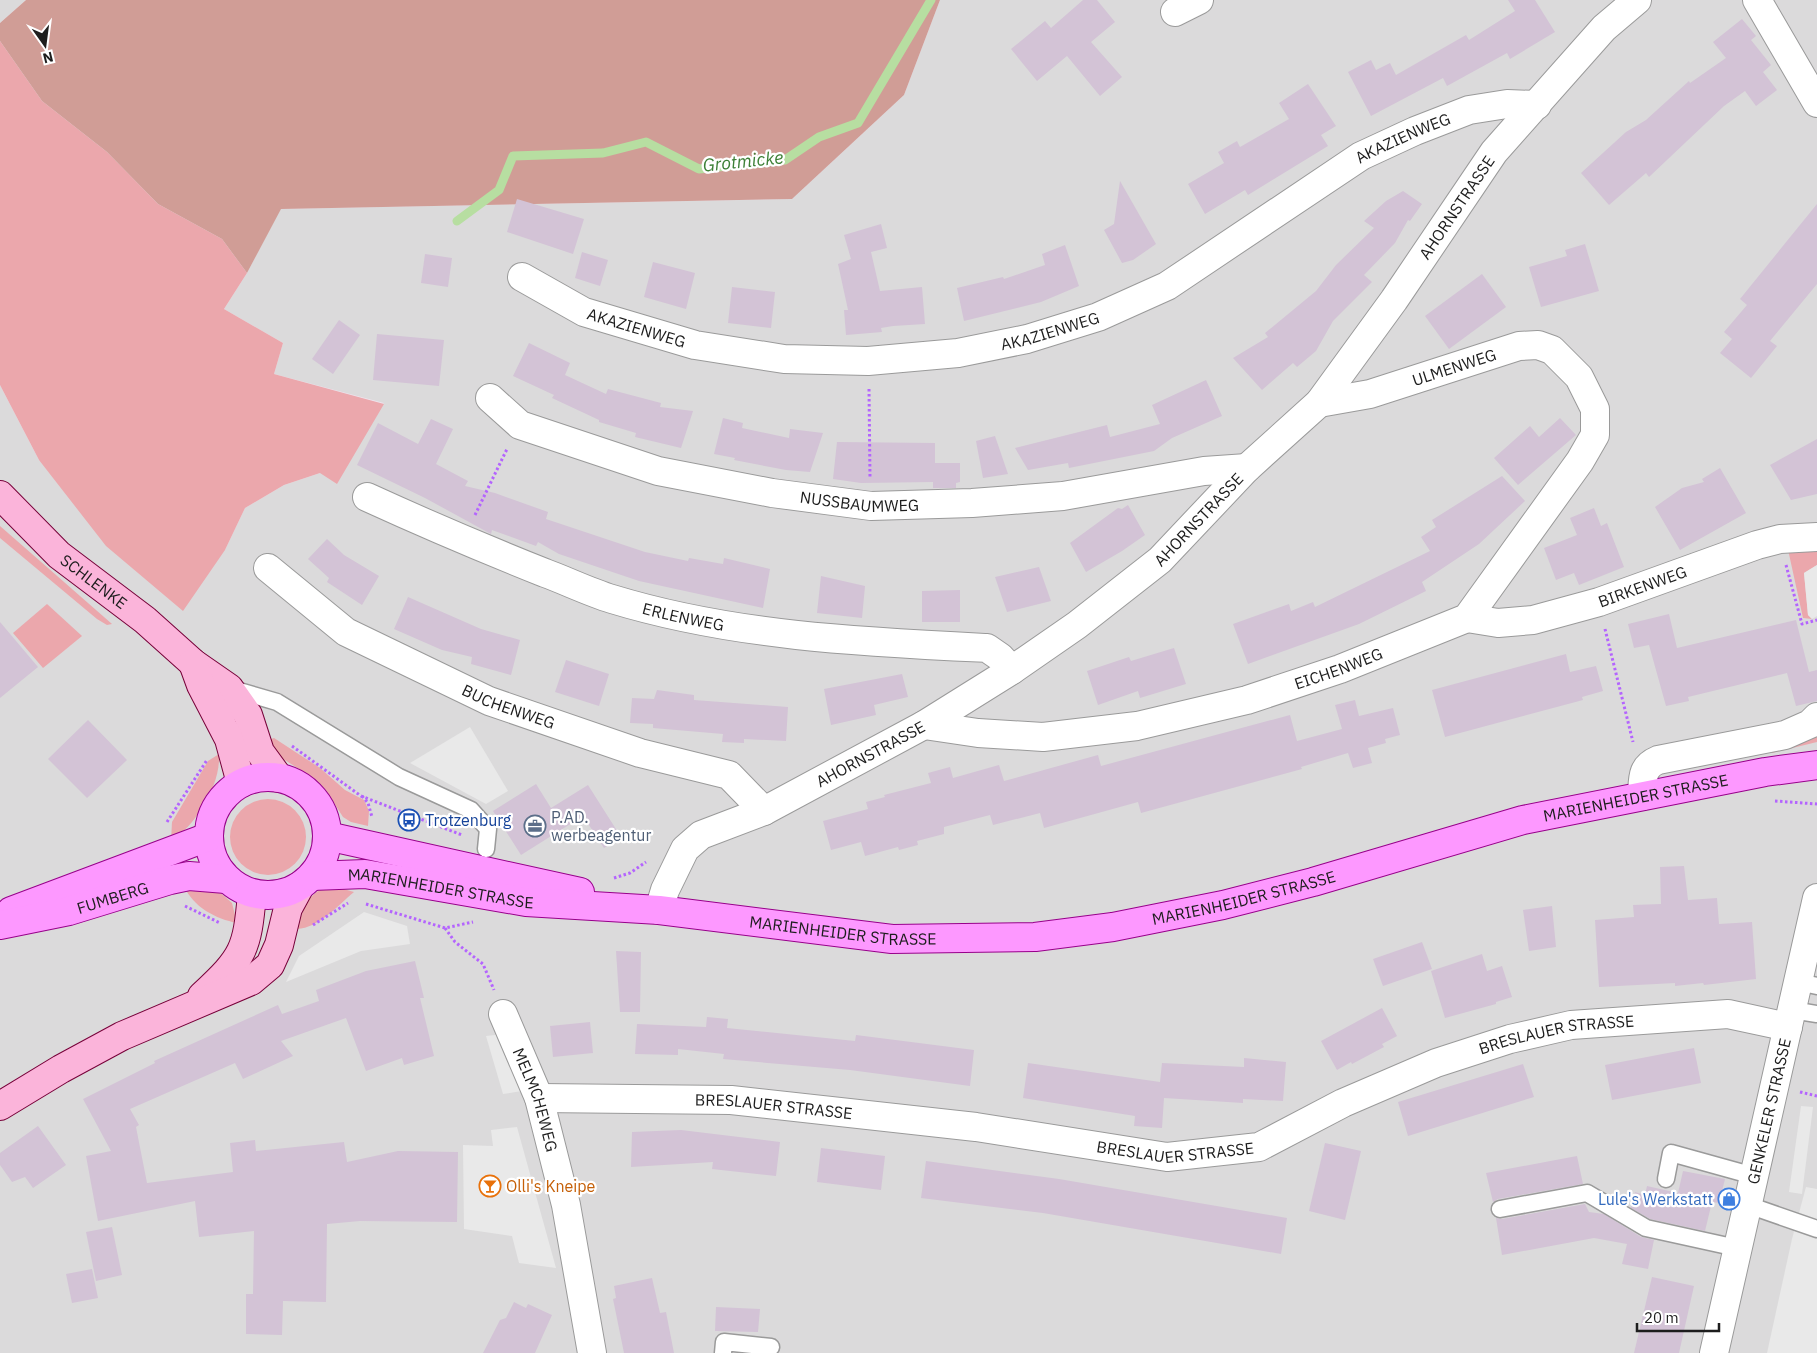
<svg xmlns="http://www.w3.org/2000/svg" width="1817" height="1353" font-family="'IBM Plex Sans',sans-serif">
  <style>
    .residential { fill: #dbdadb }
    .grass { fill: #eba7ac }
    .forest { fill: #d09d96 }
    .parking { fill: #e9e9e9 }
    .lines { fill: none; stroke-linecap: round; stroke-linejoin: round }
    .stream { stroke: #b7dea1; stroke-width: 9 }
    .building { fill: #d3c3d6 }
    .service-casing { stroke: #9a9a9a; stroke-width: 19 }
    .minor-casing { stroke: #9a9a9a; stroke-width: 30 }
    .secondary-casing { stroke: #770139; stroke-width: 30 }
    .primary-casing { stroke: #97008a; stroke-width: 30 }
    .path { stroke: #b464fe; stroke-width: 3; stroke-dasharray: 2.5 2.5; stroke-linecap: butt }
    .service { stroke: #fff; stroke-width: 16 }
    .minor { stroke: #fff; stroke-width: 28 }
    .secondary { stroke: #fbb4da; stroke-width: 28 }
    .primary { stroke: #fd98ff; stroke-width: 28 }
    .labels { text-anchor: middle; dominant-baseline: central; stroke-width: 4.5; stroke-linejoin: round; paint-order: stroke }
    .street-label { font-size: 16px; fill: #1d1d1d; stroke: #fff }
    .service-label { font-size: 16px; fill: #4e5e75; stroke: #fff; text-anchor: start }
    .transit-label { font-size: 16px; fill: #164399; stroke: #fff; text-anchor: start }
    .food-label { font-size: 16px; fill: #c56008; stroke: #fff; text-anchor: start }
    .shop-label { font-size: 16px; fill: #366cbe; stroke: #fff; text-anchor: end }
    .water-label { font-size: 18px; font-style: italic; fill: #3d8037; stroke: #fff }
  </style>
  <rect width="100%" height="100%" fill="#efe3ee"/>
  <g class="residential">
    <polygon points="0,0 26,0 0,23"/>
    <polygon points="940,0 1817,0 1817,1353 0,1353 0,385 39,460 225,550 245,508 284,485 320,473 384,403 274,374 283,343 224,309 247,273 280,209 792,199 904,95"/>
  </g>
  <g class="grass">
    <polygon points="0,41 42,101 107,152 158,204 222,239 247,273 224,309 283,343 274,374 384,404 337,484 320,473 284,485 245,508 225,550 183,611 106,546 39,460 0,385"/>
    <polygon points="0,526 112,624 107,625 97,619 0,538"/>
    <polygon points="1814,544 1817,551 1817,565 1804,573 1808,615 1812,619 1803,618 1787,545"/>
    <polygon points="47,604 82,636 43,668 13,633"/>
    <polygon points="1817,735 1817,742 1772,753 1772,748"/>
    <polygon points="274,738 320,768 345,790 364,800 369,811 368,826 351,822 343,817 325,789 315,779 280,757 268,740"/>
    <path d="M219,754C221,785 196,825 171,841L172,822L208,761Z"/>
    <circle cx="268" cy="837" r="38"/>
    <path d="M184,886L214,887L232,903L237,923C216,919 193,907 184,886Z"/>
    <path d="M333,886L354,892C338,905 319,928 297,929C303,910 309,888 333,886Z"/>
  </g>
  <polygon class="forest" points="26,0 940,0 904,95 792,199 281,209 247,273 222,239 158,204 107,152 42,101 0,41 0,23"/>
  <g class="parking">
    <polygon points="1817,565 1817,616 1812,619 1808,615 1804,573"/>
    <polygon points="470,727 508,791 486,804 410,763"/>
    <polygon points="364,912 407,926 410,944 361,951 286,982 299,956"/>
    <polygon points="504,1034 522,1091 503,1094 486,1036"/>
    <polygon points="1801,1106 1813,1107 1802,1194 1789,1192"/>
    <polygon points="517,1127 556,1268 519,1263 512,1236 464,1229 463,1145 493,1146 491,1130"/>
    <polygon points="1806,1187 1817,1189 1817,1353 1767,1353 1792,1239"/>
  </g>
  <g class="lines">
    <polyline class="stream" points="457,221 499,190 513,156 603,153 646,142 699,169 785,160 819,137 858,123 931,0"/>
  </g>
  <g class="building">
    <polygon points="1083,0 1097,0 1115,22 1091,42 1122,77 1100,96 1067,56 1037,81 1011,49 1045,21 1051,28"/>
    <polygon points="1508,0 1535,0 1555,32 1510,59 1507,53 1447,86 1443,78 1371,116 1348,72 1371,60 1376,70 1390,63 1396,75 1466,35 1469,40 1515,11"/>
    <polygon points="1742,19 1756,36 1751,40 1771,65 1763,72 1777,90 1756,106 1745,91 1724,106 1649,177 1646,173 1609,205 1581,173 1626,132 1646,120 1689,81 1690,83 1726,58 1713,42"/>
    <polygon points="1308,84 1336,126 1321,135 1328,146 1248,195 1245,190 1205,214 1188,184 1224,163 1218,152 1237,141 1240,147 1289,119 1279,103"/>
    <polygon points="1120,181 1156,244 1133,260 1122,263 1104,230 1114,224"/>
    <polygon points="1403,191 1422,204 1410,221 1408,220 1395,243 1364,275 1372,282 1333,321 1316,351 1297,367 1293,363 1262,390 1233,358 1268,337 1265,333 1316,291 1336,265 1374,228 1364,221 1386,201"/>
    <polygon points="517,199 584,219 573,254 507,232"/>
    <polygon points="1817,204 1817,284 1770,341 1777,346 1751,378 1720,353 1732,339 1724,332 1747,305 1740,299"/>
    <polygon points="881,224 887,248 871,252 880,291 922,287 925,324 893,326 881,328 882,332 846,335 844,310 848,310 838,264 851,259 844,235"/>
    <polygon points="1585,244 1599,291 1541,307 1529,267 1567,256 1565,250"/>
    <polygon points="1065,245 1079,286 1041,302 964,321 957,288 1003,277 1004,279 1045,265 1042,254"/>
    <polygon points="582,252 608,260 600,286 575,278"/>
    <polygon points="425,254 452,258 448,287 421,283"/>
    <polygon points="653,262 695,273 686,309 644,297"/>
    <polygon points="1482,274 1506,307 1449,349 1425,316"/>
    <polygon points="732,287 775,292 771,328 728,323"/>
    <polygon points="339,320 360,335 333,374 312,359"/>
    <polygon points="377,334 444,340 439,386 373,380"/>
    <polygon points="529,343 570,363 565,375 606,394 608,389 661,403 660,407 693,411 681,448 635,437 636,433 599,422 599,420 552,398 554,395 513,376"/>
    <polygon points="1206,380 1222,416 1172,438 1154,451 1069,468 1068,463 1028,470 1015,448 1107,425 1110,437 1160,424 1152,405"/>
    <polygon points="723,418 743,423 742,428 789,438 790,429 823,433 810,472 786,470 734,460 735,458 714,454"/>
    <polygon points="1560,418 1576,435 1518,485 1494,458 1530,426 1539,437"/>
    <polygon points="431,419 453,429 436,464 468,481 465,486 495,493 548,512 546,519 645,552 688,561 689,558 723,564 724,558 770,569 763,608 639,581 559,554 538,542 536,546 492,530 491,534 425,498 357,465 378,423 418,444"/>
    <polygon points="995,436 1008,474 983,478 976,441"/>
    <polygon points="1817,439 1817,494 1791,500 1770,465"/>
    <polygon points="837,442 935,443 935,463 960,463 960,482 956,483 956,488 933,488 933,482 861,483 833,479"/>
    <polygon points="1720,468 1746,513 1680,550 1655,507 1682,488 1704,482 1702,479"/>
    <polygon points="1502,476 1525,501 1479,544 1422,582 1426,591 1359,624 1248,664 1233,624 1289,604 1291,611 1313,602 1315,607 1430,551 1421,537 1436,527 1432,520"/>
    <polygon points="1128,505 1145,535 1122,551 1086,572 1070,543 1118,508 1122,509"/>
    <polygon points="1594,508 1601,526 1607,523 1624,567 1579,585 1574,573 1556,580 1544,548 1577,535 1570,518"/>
    <polygon points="327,539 344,555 379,576 362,605 327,582 329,578 308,559"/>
    <polygon points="1039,567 1051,601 1007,612 995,577"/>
    <polygon points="821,576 865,586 862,618 817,613"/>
    <polygon points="960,590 960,622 922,622 922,591"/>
    <polygon points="408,597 481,629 520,640 511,675 471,664 472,657 442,650 394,629"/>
    <polygon points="1669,614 1677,648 1796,620 1809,672 1817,670 1817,701 1796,706 1787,673 1688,697 1689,701 1666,706 1649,645 1634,648 1628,624"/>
    <polygon points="0,622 38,667 0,698"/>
    <polygon points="1174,648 1186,684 1140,698 1138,691 1098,705 1087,671 1129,657 1131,661"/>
    <polygon points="1566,654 1570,672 1596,666 1603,691 1582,697 1583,700 1445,737 1432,690"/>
    <polygon points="566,660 609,674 599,706 555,692"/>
    <polygon points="902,674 908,697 874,705 876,715 831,725 824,689"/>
    <polygon points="657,690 694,695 694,700 788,707 786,741 744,739 744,743 722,742 723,734 653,728 653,724 630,723 632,698 654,699"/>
    <polygon points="1355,700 1359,716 1393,708 1400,735 1385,739 1386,743 1368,748 1372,763 1353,768 1348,753 1301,767 1302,769 1141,813 1138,802 1044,828 1040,813 993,825 990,815 944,827 944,834 917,841 918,845 899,850 898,847 865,856 861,842 831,850 823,821 868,809 866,802 885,797 884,795 931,783 928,773 950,767 953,778 999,765 1004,781 1098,755 1101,766 1290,715 1297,741 1342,729 1335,705"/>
    <polygon points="88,720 127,760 87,798 48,759"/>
    <polygon points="536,784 551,808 588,785 621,837 604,848 583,816 521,855 493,811"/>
    <polygon points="1684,866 1688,900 1717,898 1719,924 1752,922 1756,979 1704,985 1703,983 1675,986 1675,983 1599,987 1595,920 1634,917 1633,905 1661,904 1660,867"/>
    <polygon points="1552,906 1556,947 1529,951 1523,910"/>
    <polygon points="1422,942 1432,969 1383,986 1373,959"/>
    <polygon points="616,951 641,952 640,1012 620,1012"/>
    <polygon points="1482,954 1487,971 1502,966 1512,997 1496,1002 1496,1004 1445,1018 1431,971"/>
    <polygon points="415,961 424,998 420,998 434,1056 404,1065 402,1058 366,1071 346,1018 281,1041 293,1056 243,1079 235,1063 130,1109 139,1125 136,1127 147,1183 233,1172 230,1143 255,1140 256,1151 344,1142 347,1162 398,1151 458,1152 457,1222 360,1221 327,1224 326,1302 283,1301 282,1335 246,1334 246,1294 253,1294 254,1231 199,1237 195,1201 98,1221 86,1156 111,1151 83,1099 155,1063 154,1061 278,1005 282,1014 319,1001 316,990 366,971"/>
    <polygon points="1382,1008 1397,1036 1382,1044 1384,1047 1352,1064 1351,1062 1337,1070 1321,1041"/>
    <polygon points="707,1017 728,1019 727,1028 855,1041 856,1035 974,1050 970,1086 850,1070 723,1059 724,1054 678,1049 678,1055 635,1054 637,1024 706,1027"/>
    <polygon points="590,1022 593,1053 553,1057 550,1026"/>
    <polygon points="1694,1048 1701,1083 1612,1100 1605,1065"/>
    <polygon points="1244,1058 1286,1062 1283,1101 1243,1099 1243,1103 1164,1098 1162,1128 1134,1126 1135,1116 1023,1098 1028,1063 1160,1082 1162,1063 1244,1067"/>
    <polygon points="1523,1064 1534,1097 1408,1136 1398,1102"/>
    <polygon points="38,1126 66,1165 33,1188 25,1177 12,1182 0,1165 0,1153"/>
    <polygon points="681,1130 780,1142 776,1176 712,1169 713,1162 631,1167 632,1132"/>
    <polygon points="1325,1143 1361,1151 1345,1220 1309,1211"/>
    <polygon points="821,1148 885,1156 881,1190 817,1182"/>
    <polygon points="1577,1156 1583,1184 1498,1199 1493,1202 1486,1173"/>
    <polygon points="926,1161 1059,1179 1287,1218 1281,1254 1043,1213 921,1198"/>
    <polygon points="1683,1171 1725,1179 1719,1203 1712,1202 1705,1231 1650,1219 1631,1208 1635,1192 1645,1195 1647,1186 1678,1193"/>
    <polygon points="1585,1204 1589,1212 1604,1214 1641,1237 1654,1240 1648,1269 1622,1264 1627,1244 1594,1238 1502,1255 1496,1218 1502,1219"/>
    <polygon points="112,1227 122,1275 96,1281 86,1232"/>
    <polygon points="92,1269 98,1298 72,1303 66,1274"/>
    <polygon points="1652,1277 1694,1286 1679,1353 1634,1353"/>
    <polygon points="652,1278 660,1313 666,1312 674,1353 624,1353 613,1299 616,1298 614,1286"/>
    <polygon points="514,1302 526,1308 528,1304 552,1315 535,1353 483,1353 500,1320 506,1318"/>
    <polygon points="716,1307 760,1309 758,1332 715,1331"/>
  </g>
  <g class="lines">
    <g class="service-casing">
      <g id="service">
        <polyline points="229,688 277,702 399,777 471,810 488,829 486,849"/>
        <polyline points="1798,982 1817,986"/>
        <polyline points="1792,1010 1817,1014"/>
        <polyline points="1666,1179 1671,1153 1754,1176"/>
        <polyline points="1748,1205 1817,1229"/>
        <polyline points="1500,1209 1587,1193 1646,1228 1737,1248"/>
        <polyline points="723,1353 724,1342 771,1347"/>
      </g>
    </g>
    <g class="minor-casing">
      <g id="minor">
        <polyline points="1757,0 1817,103"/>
        <polyline points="1175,12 1199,0"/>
        <path id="s1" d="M522,277L584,312L695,345L784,359L868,361L958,353L1027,339L1098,317L1167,286L1361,156L1415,131L1469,110L1507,104L1537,105"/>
        <path id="s2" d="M490,398L520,425L658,471L772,493L871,506L972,503L1063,496L1204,471L1247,468"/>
        <path id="s3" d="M367,497C426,524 485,549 545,573C567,581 589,592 612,599C733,636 862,642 987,648L1000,657L1012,670"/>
        <path id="s4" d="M268,568L346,632L489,701L640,753L729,775L764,811"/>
        <path id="s5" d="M1467,618L1498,623L1533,620L1599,602L1757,545L1780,539L1817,537"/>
        <path id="s6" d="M924,725L978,733L1043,737L1137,726L1247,700L1340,669L1467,618L1580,461L1595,435V409L1579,377L1552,350L1538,345L1519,346L1370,394L1319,403"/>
        <path d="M1642,796C1643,779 1641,767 1658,760L1785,735L1810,724L1817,717"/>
        <path id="s7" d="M659,910L665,890L685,849L701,835L764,811L924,725L1012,670L1077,625L1160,560L1247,468L1319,403L1394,300L1494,152L1604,28L1637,0"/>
        <path id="s8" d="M503,1014L539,1098L566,1205L592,1353"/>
        <path id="s9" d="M539,1098L731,1100L976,1127L1167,1157L1259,1147L1343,1103L1436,1063L1510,1039L1571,1025L1728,1014L1788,1027"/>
        <path id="s10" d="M1714,1353L1817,898"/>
      </g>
    </g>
    <g class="secondary-casing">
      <g id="secondary">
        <path id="s11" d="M0,495L59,555L145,620L193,663L229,688L248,715L260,752L279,778"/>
        <polyline points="193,663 201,685 229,739 241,783"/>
        <path d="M202,996C244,957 247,950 252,894"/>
        <polyline points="0,1106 61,1069 122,1036 251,981 270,965 279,945 288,908 300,886"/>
      </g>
    </g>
    <g class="primary-casing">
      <g id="primary">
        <circle cx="268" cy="836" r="59"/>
        <polyline points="327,836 580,892"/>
        <path id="s12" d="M312,876L365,874L526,902L659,910L892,939L1035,937L1113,927L1223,905L1313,882L1523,820L1765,772L1817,765"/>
        <polyline points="11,911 208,837"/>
        <path id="s13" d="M0,925L69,911L170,880L189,876L226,879"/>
      </g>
    </g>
    <g class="path">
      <polyline points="869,389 870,478"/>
      <polyline points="475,515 507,449"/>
      <polyline points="1786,565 1802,624 1817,620"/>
      <polyline points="1605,629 1633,742"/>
      <polyline points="292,746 361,796 462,835"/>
      <polyline points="362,796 368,803 372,817"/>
      <polyline points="1775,801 1817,804"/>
      <polyline points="167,822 207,760"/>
      <polyline points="614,878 630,873 646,862"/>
      <polyline points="366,904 445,928 473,922"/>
      <polyline points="185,906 220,923"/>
      <polyline points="313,925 348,903"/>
      <polyline points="445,928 455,942 483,964 494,990"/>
      <polyline points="1800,1092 1817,1096"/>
    </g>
    <use href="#service" class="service"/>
    <use href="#minor" class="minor"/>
    <use href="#secondary" class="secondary"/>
    <use href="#primary" class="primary"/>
  </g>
  <defs>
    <g id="bus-ring" transform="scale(1.125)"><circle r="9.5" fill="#fff" stroke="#1a4fb4" stroke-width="1.5"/><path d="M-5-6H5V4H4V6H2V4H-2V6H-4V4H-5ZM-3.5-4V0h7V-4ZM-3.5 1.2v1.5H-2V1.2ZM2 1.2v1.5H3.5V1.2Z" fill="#1a4fb4"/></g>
    <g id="office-ring" transform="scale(1.125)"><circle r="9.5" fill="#fff" stroke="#5c6f8a" stroke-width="1.5"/><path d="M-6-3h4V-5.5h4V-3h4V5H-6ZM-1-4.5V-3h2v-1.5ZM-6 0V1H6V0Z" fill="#5c6f8a"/></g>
    <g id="bar-ring" transform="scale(1.125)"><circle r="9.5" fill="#fff" stroke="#e8710a" stroke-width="1.5"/><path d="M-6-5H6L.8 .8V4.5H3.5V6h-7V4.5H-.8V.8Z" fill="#e8710a"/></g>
    <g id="shop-ring" transform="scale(1.125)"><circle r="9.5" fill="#fff" stroke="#3f7fe0" stroke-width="1.5"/><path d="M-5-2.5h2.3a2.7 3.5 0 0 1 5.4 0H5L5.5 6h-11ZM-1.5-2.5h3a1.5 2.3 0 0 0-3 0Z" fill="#3f7fe0"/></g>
  </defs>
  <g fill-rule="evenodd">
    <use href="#bus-ring" x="409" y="820"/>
    <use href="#office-ring" x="535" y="826"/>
    <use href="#bar-ring" x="490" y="1186"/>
    <use href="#shop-ring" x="1729" y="1199"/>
  </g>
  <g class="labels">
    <g class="street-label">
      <text stroke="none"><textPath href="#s1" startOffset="951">AKAZIENWEG</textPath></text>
      <text stroke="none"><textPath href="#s7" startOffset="1088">AHORNSTRASSE</textPath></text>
      <text stroke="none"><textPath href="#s1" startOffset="126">AKAZIENWEG</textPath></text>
      <text stroke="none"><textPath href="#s1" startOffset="546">AKAZIENWEG</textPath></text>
      <text transform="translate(1454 367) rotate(-18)">ULMENWEG</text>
      <text stroke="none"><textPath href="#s2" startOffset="390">NUSSBAUMWEG</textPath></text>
      <text stroke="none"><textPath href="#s7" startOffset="681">AHORNSTRASSE</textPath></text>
      <text stroke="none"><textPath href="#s11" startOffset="128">SCHLENKE</textPath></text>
      <text stroke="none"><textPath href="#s5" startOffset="181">BIRKENWEG</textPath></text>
      <text stroke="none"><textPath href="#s3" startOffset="339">ERLENWEG</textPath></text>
      <text stroke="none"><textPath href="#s6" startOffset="424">EICHENWEG</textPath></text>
      <text stroke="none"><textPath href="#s4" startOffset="280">BUCHENWEG</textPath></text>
      <text stroke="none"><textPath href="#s7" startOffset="276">AHORNSTRASSE</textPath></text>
      <text stroke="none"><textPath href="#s12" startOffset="1345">MARIENHEIDER STRASSE</textPath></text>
      <text stroke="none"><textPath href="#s12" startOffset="130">MARIENHEIDER STRASSE</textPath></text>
      <text stroke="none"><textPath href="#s12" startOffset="940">MARIENHEIDER STRASSE</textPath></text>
      <text stroke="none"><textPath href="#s13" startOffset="116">FUMBERG</textPath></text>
      <text stroke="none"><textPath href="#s12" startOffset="535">MARIENHEIDER STRASSE</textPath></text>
      <text stroke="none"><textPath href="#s9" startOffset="1045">BRESLAUER STRASSE</textPath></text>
      <text stroke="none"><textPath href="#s8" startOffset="92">MELMCHEWEG</textPath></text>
      <text stroke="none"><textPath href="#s9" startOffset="235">BRESLAUER STRASSE</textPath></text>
      <text stroke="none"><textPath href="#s10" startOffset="248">GENKELER STRASSE</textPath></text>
      <text stroke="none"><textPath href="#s9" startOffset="640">BRESLAUER STRASSE</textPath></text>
    </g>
    <g class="service-label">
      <text x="551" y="817">P.AD.<tspan x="551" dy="18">werbeagentur</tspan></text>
    </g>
    <g class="transit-label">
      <text x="425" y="820">Trotzenburg</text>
    </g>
    <g class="food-label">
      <text x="506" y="1186">Olli's Kneipe</text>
    </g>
    <g class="shop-label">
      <text x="1713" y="1199">Lule's Werkstatt</text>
    </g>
    <g class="water-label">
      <text transform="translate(743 161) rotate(-6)">Grotmicke</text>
    </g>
  </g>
  <g transform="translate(45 45) rotate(166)" stroke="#ffffff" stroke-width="4" paint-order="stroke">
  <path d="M0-4L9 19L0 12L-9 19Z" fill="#1d1d1d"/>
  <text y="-8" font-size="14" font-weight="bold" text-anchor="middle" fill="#1d1d1d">N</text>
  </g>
  <path d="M1637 1323v8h82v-8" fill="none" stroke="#1d1d1d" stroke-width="2.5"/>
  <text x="1644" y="1323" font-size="15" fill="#1d1d1d" stroke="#ffffff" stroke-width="4" paint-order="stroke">20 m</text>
</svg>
